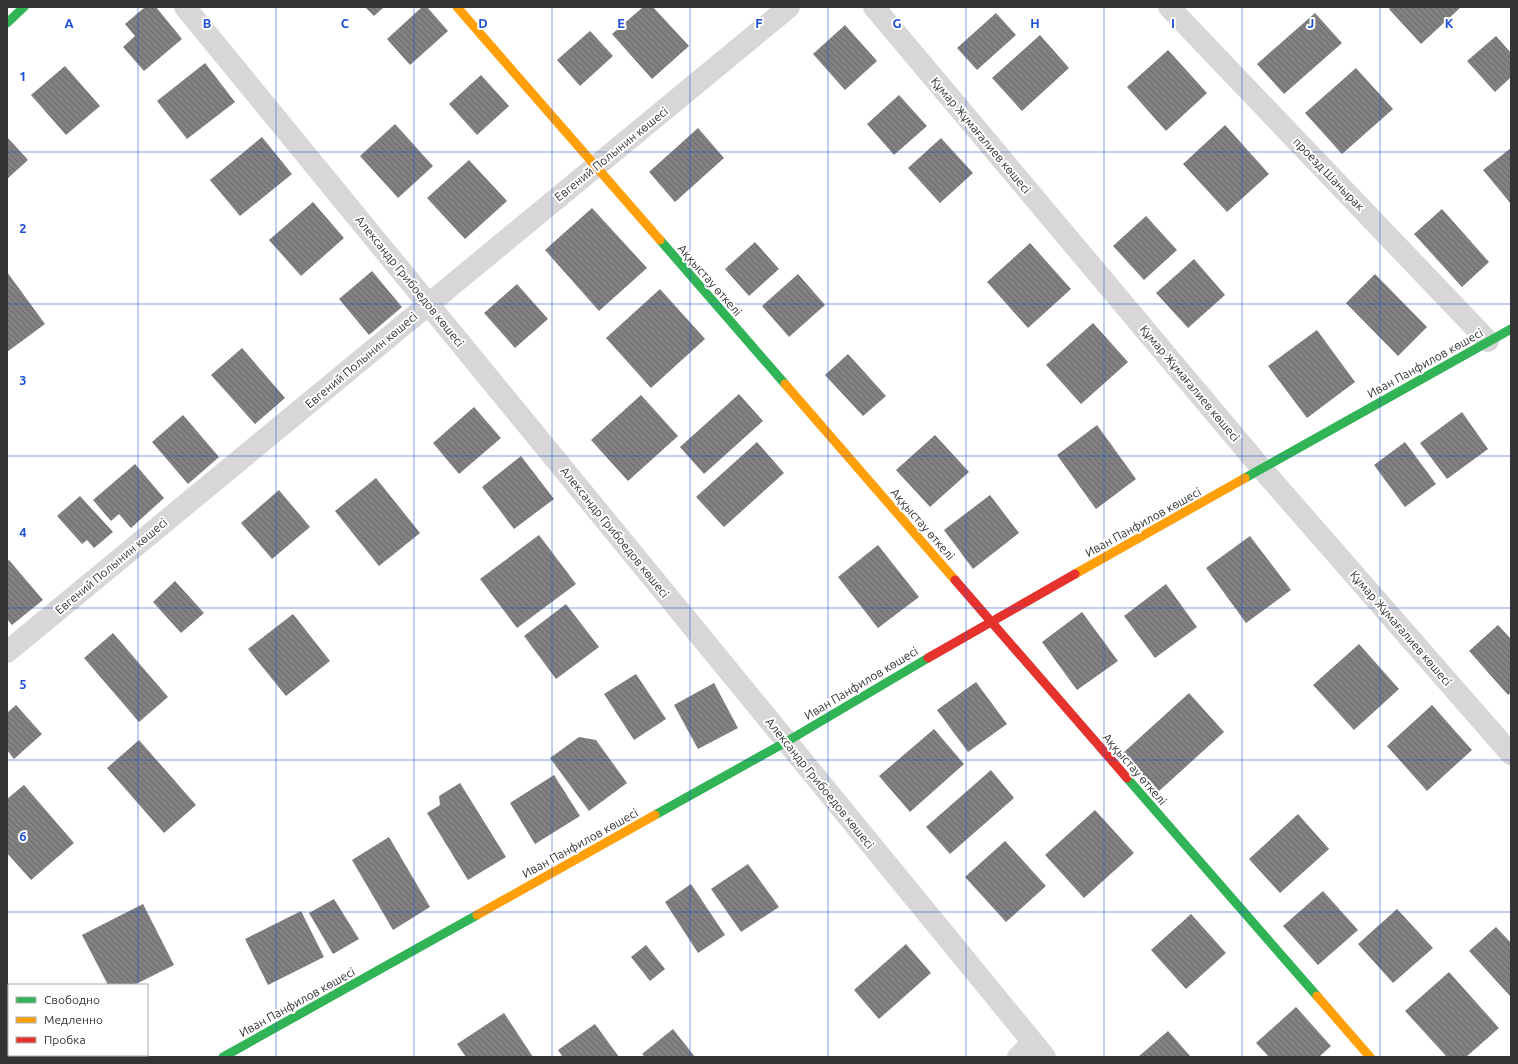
<svg xmlns="http://www.w3.org/2000/svg" width="1518" height="1064" font-family="Ubuntu,sans-serif">
  <style>
    .building { fill: url(#building-back-hatch) }
    .lines { fill: none; stroke-linecap: round; stroke-linejoin: round }
    .street { stroke: #d7d7d7; stroke-width: 22 }
    .fast { stroke: #30b455; stroke-width: 9 }
    .slow { stroke: #ff9f0a; stroke-width: 9 }
    .jam { stroke: #e5322d; stroke-width: 9 }
    .grid { fill: none; stroke: #1d4ed8; stroke-width: 1; stroke-opacity: 0.55 }
    .labels { text-anchor: middle; dominant-baseline: central; stroke-width: 4; stroke-linejoin: round; paint-order: stroke }
    .street-label { font-size: 12px; fill: #333; stroke: #fff }
    .grid-label { font-size: 13px; text-anchor: middle; font-weight: bold; fill: #1d4ed8; stroke: #fff; stroke-width: 4; stroke-linejoin: round; paint-order: stroke }
  </style>
  <defs>
    <pattern id="building-back-hatch" width="6" height="6" patternUnits="userSpaceOnUse"><rect width="6" height="6" fill="#818181"/><path d="M-1 5l2 2M0 0l6 6M5-1l2 2" fill="none" stroke="#6a6a6a"/></pattern>
  </defs>
  <rect width="100%" height="100%" fill="#fff"/>
  <g class="building">
    <polygon points="145,7 156,7 182,39 144,71 123,47 135,36 125,24"/>
    <polygon points="365,7 384,7 374,16"/>
    <polygon points="422,7 427,7 448,31 410,65 387,39"/>
    <polygon points="643,7 653,7 689,46 652,79 612,34"/>
    <polygon points="1391,7 1461,7 1421,44 1389,9"/>
    <polygon points="996,13 1016,35 977,70 957,48"/>
    <polygon points="1315,13 1342,43 1284,94 1257,64"/>
    <polygon points="845,25 877,61 845,90 813,54"/>
    <polygon points="590,31 613,56 580,86 557,60"/>
    <polygon points="1040,35 1069,68 1022,111 992,78"/>
    <polygon points="1496,36 1511,53 1511,77 1495,92 1467,61"/>
    <polygon points="1168,50 1207,93 1166,131 1127,87"/>
    <polygon points="205,63 235,102 187,139 157,101"/>
    <polygon points="65,66 100,106 66,135 31,95"/>
    <polygon points="1356,68 1393,109 1342,154 1305,113"/>
    <polygon points="481,75 509,106 477,135 449,104"/>
    <polygon points="899,95 927,126 894,155 867,124"/>
    <polygon points="395,124 433,166 398,198 360,156"/>
    <polygon points="1225,125 1269,174 1227,212 1183,164"/>
    <polygon points="698,128 724,158 675,202 649,172"/>
    <polygon points="7,137 28,160 7,179"/>
    <polygon points="262,137 292,174 240,216 210,180"/>
    <polygon points="941,138 973,173 940,203 908,168"/>
    <polygon points="1511,148 1511,204 1483,170"/>
    <polygon points="469,160 507,201 465,239 427,198"/>
    <polygon points="313,202 344,238 301,276 269,240"/>
    <polygon points="592,208 647,268 599,311 545,250"/>
    <polygon points="1442,209 1489,262 1462,287 1414,234"/>
    <polygon points="1146,216 1177,250 1144,280 1113,246"/>
    <polygon points="755,242 779,269 749,296 725,269"/>
    <polygon points="1030,243 1071,289 1028,328 987,282"/>
    <polygon points="1194,259 1225,295 1188,328 1156,293"/>
    <polygon points="372,271 402,307 369,335 339,299"/>
    <polygon points="7,272 45,324 7,352"/>
    <polygon points="798,274 825,305 789,337 762,306"/>
    <polygon points="1375,274 1427,327 1398,356 1346,303"/>
    <polygon points="517,284 548,319 515,348 484,313"/>
    <polygon points="660,289 705,339 651,388 606,338"/>
    <polygon points="1093,323 1128,362 1081,404 1046,365"/>
    <polygon points="1317,330 1355,382 1307,418 1268,366"/>
    <polygon points="242,348 285,398 255,424 211,375"/>
    <polygon points="848,354 886,396 863,416 825,375"/>
    <polygon points="739,394 763,421 704,474 680,447"/>
    <polygon points="641,395 678,436 628,481 591,440"/>
    <polygon points="474,407 501,438 459,474 433,443"/>
    <polygon points="1462,412 1488,449 1447,479 1420,443"/>
    <polygon points="183,415 219,457 188,484 152,442"/>
    <polygon points="1097,425 1136,479 1096,509 1057,455"/>
    <polygon points="935,435 969,472 930,507 896,470"/>
    <polygon points="757,442 784,473 724,527 696,497"/>
    <polygon points="1405,442 1436,484 1405,507 1374,465"/>
    <polygon points="521,456 554,499 514,529 482,487"/>
    <polygon points="135,464 164,498 131,528 119,514 111,521 93,500"/>
    <polygon points="376,478 420,533 379,566 335,511"/>
    <polygon points="279,490 310,527 272,559 241,523"/>
    <polygon points="990,495 1019,533 973,569 944,530"/>
    <polygon points="80,496 113,532 94,548 87,540 82,544 57,516"/>
    <polygon points="539,535 576,584 517,628 480,579"/>
    <polygon points="1250,536 1291,590 1246,623 1206,568"/>
    <polygon points="878,545 919,597 878,628 838,577"/>
    <polygon points="9,560 43,600 12,625 7,619 7,562"/>
    <polygon points="175,581 204,613 181,633 153,602"/>
    <polygon points="1166,584 1197,627 1155,658 1124,616"/>
    <polygon points="566,604 599,647 556,679 524,636"/>
    <polygon points="1082,612 1118,661 1077,690 1042,642"/>
    <polygon points="293,614 330,661 286,696 248,649"/>
    <polygon points="1498,625 1511,639 1511,692 1508,695 1469,651"/>
    <polygon points="113,633 168,697 139,722 84,658"/>
    <polygon points="1359,644 1399,689 1354,730 1313,685"/>
    <polygon points="636,674 666,719 634,740 604,694"/>
    <polygon points="976,682 1007,724 968,752 937,710"/>
    <polygon points="714,683 738,728 698,749 674,705"/>
    <polygon points="1189,693 1224,732 1158,792 1123,753"/>
    <polygon points="16,705 42,734 14,759 7,750 7,713"/>
    <polygon points="1432,705 1472,750 1427,791 1387,746"/>
    <polygon points="934,729 964,764 910,812 879,776"/>
    <polygon points="579,737 596,740 627,783 589,811 550,758"/>
    <polygon points="139,740 196,805 164,833 107,768"/>
    <polygon points="991,770 1014,798 950,854 926,827"/>
    <polygon points="554,775 580,816 535,844 510,803"/>
    <polygon points="460,783 506,857 468,880 427,813 440,805 439,796"/>
    <polygon points="24,785 74,843 31,880 7,853 7,799"/>
    <polygon points="1095,810 1134,853 1084,898 1045,855"/>
    <polygon points="1298,814 1329,849 1280,893 1249,859"/>
    <polygon points="389,837 430,907 393,930 352,860"/>
    <polygon points="1005,841 1046,886 1006,922 965,877"/>
    <polygon points="748,864 779,907 741,932 711,889"/>
    <polygon points="691,884 725,935 698,953 665,902"/>
    <polygon points="1323,891 1358,930 1318,965 1283,926"/>
    <polygon points="334,899 359,939 333,954 309,913"/>
    <polygon points="143,904 174,965 134,985 108,985 82,935"/>
    <polygon points="1397,909 1433,948 1393,983 1358,944"/>
    <polygon points="301,911 324,957 268,985 245,939"/>
    <polygon points="1191,914 1226,953 1186,989 1151,950"/>
    <polygon points="1496,927 1511,943 1511,997 1469,951"/>
    <polygon points="906,944 931,973 879,1019 854,990"/>
    <polygon points="646,945 665,969 650,981 631,957"/>
    <polygon points="1449,972 1499,1028 1466,1057 1447,1057 1405,1011"/>
    <polygon points="1296,1007 1331,1046 1319,1057 1269,1057 1256,1043"/>
    <polygon points="504,1013 533,1057 466,1057 457,1044"/>
    <polygon points="595,1024 619,1057 563,1057 558,1050"/>
    <polygon points="7,1028 9,1032 9,1055 23,1055 24,1057 7,1057"/>
    <polygon points="673,1029 695,1057 645,1057 642,1054"/>
    <polygon points="1168,1031 1191,1057 1138,1057"/>
    <polygon points="34,1055 86,1055 87,1057 35,1057"/>
  </g>
  <g class="lines">
    <g class="street">
      <polyline points="185,7 1045,1057"/>
      <polyline points="874,7 1262,469 1511,754"/>
      <polyline points="1169,7 1488,341"/>
      <polyline points="7,652 789,7"/>
      <polyline points="1018,1057 1033,1043"/>
    </g>
    <g class="fast">
      <polyline points="7,23 24,7"/>
      <polyline points="660,240 785,384"/>
      <polyline points="1245,478 1511,329"/>
      <polyline points="1127,778 1317,996"/>
      <polyline points="655,815 786,742 928,658"/>
      <polyline points="223,1057 477,915"/>
    </g>
    <g class="slow">
      <polyline points="457,7 660,240"/>
      <polyline points="785,384 955,580"/>
      <polyline points="1075,574 1245,478"/>
      <polyline points="477,915 655,815"/>
      <polyline points="1317,996 1370,1057"/>
    </g>
    <g class="jam">
      <polyline points="955,580 1127,778"/>
      <polyline points="928,658 1075,574"/>
    </g>
  </g>
  <path class="grid" d="M138,7V985M276,7V1057M414,7V1057M552,7V1057M690,7V1057M828,7V1057M966,7V1057M1104,7V1057M1242,7V1057M1380,7V1057M7,152H1511M7,304H1511M7,456H1511M7,608H1511M7,760H1511M7,912H1511M138,1055V1057"/>
  <g class="labels">
    <g class="street-label">
      <text transform="translate(981 135) rotate(50)">Құмар Жұмағалиев көшесі</text>
      <text transform="translate(611 154) rotate(-39)">Евгений Полынин көшесі</text>
      <text transform="translate(1329 174) rotate(46)">проезд Шанырак</text>
      <text transform="translate(710 280) rotate(49)">Аққыстау өткелі</text>
      <text transform="translate(410 281) rotate(51)">Александр Грибоедов көшесі</text>
      <text transform="translate(361 360) rotate(-40)">Евгений Полынин көшесі</text>
      <text transform="translate(1425 363) rotate(-29)">Иван Панфилов көшесі</text>
      <text transform="translate(1190 383) rotate(50)">Құмар Жұмағалиев көшесі</text>
      <text transform="translate(1143 522) rotate(-29)">Иван Панфилов көшесі</text>
      <text transform="translate(923 524) rotate(49)">Аққыстау өткелі</text>
      <text transform="translate(615 532) rotate(51)">Александр Грибоедов көшесі</text>
      <text transform="translate(111 566) rotate(-40)">Евгений Полынин көшесі</text>
      <text transform="translate(1401 628) rotate(49)">Құмар Жұмағалиев көшесі</text>
      <text transform="translate(861 683) rotate(-31)">Иван Панфилов көшесі</text>
      <text transform="translate(1135 769) rotate(49)">Аққыстау өткелі</text>
      <text transform="translate(820 783) rotate(51)">Александр Грибоедов көшесі</text>
      <text transform="translate(580 843) rotate(-29)">Иван Панфилов көшесі</text>
      <text transform="translate(297 1002) rotate(-29)">Иван Панфилов көшесі</text>
    </g>
  </g>
  <g class="grid-label">
    <text x="69" y="28">A</text>
    <text x="207" y="28">B</text>
    <text x="345" y="28">C</text>
    <text x="483" y="28">D</text>
    <text x="621" y="28">E</text>
    <text x="759" y="28">F</text>
    <text x="897" y="28">G</text>
    <text x="1035" y="28">H</text>
    <text x="1173" y="28">I</text>
    <text x="1311" y="28">J</text>
    <text x="1449" y="28">K</text>
    <text x="23" y="81">1</text>
    <text x="23" y="233">2</text>
    <text x="23" y="385">3</text>
    <text x="23" y="537">4</text>
    <text x="23" y="689">5</text>
    <text x="23" y="841">6</text>
  </g>
  <rect width="1518" height="1064" fill="none" stroke="#333333" stroke-width="16"/>
  <rect x="8" y="984" width="140" height="72" fill="#ffffff" stroke="#adadad"/>
  <rect x="16" y="997" width="20" height="6" fill="#30b455" stroke="#adadad"/>
  <text x="44" y="1004" font-size="12" fill="#333333">Свободно</text>
  <rect x="16" y="1017" width="20" height="6" fill="#ff9f0a" stroke="#adadad"/>
  <text x="44" y="1024" font-size="12" fill="#333333">Медленно</text>
  <rect x="16" y="1037" width="20" height="6" fill="#e5322d" stroke="#adadad"/>
  <text x="44" y="1044" font-size="12" fill="#333333">Пробка</text>
</svg>
